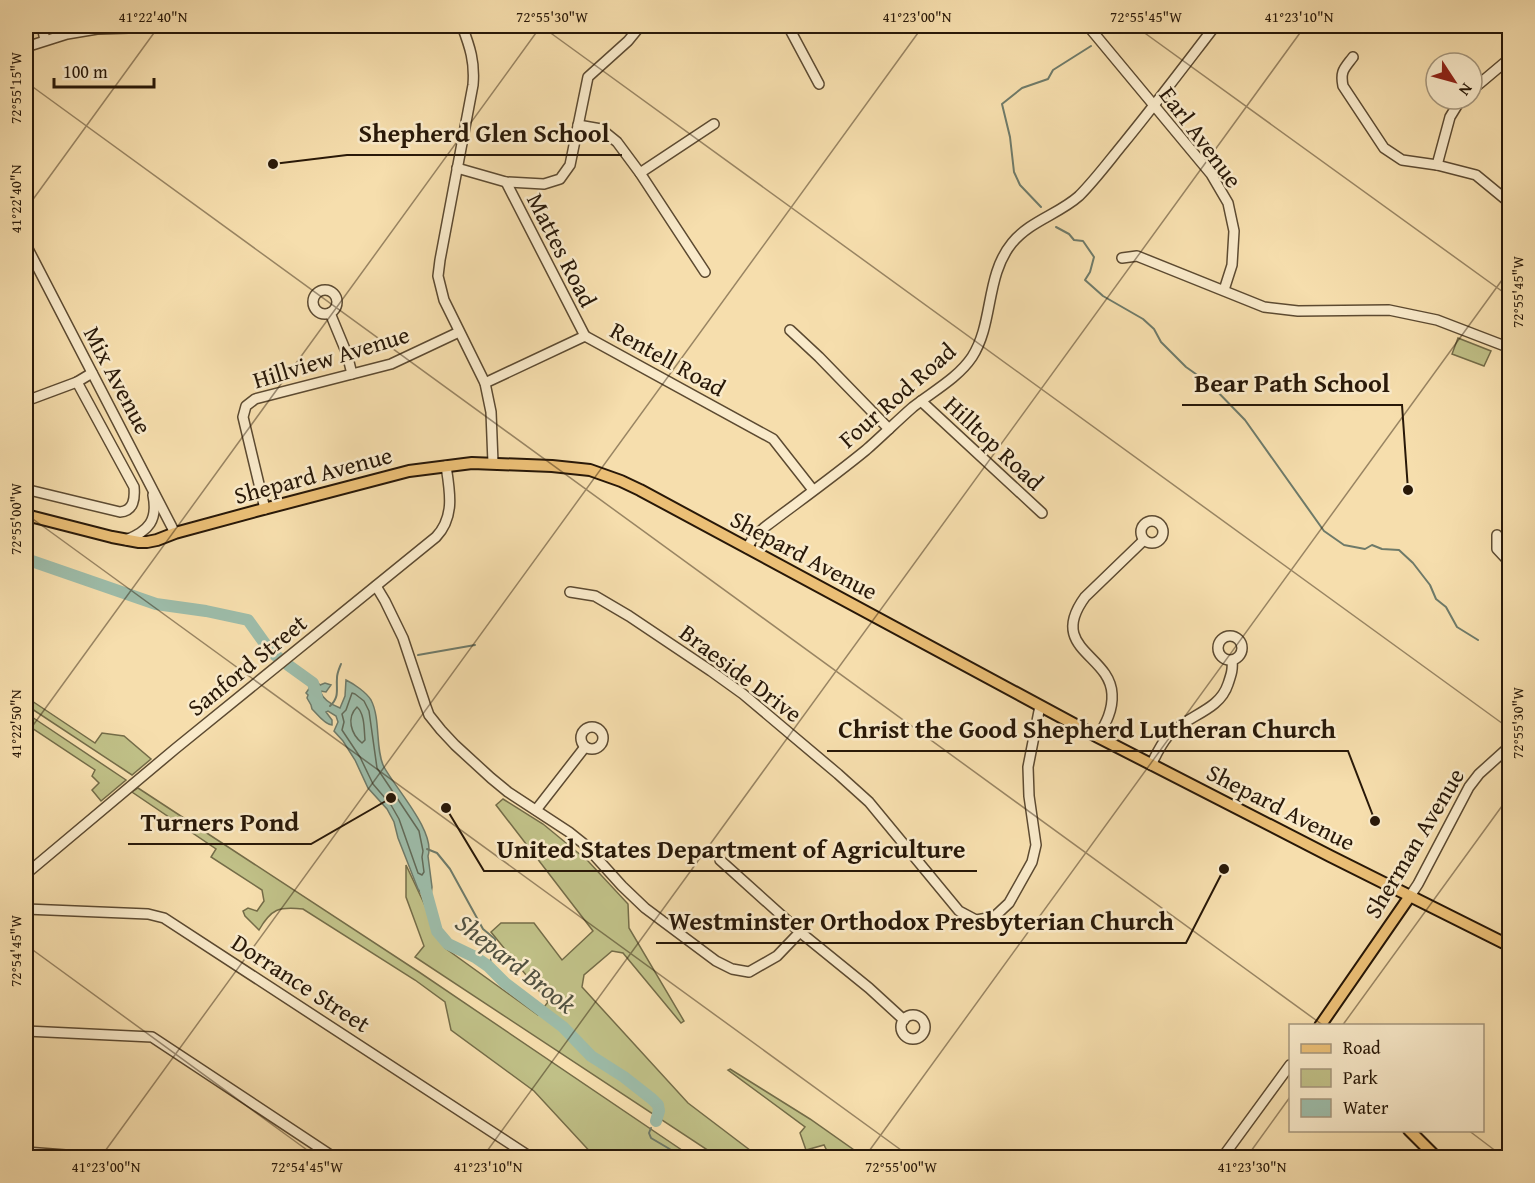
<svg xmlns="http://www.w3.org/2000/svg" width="1535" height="1183" font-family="'Gentium Book Plus',serif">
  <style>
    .green { fill: #c0c087; stroke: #746c48; stroke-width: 1.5 }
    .water { fill: #9dbca9; stroke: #6e7a69; stroke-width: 1.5 }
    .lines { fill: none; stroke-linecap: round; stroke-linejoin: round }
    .shore { stroke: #626a58; stroke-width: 1.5 }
    .stream { stroke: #6e7a69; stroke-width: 2 }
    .river { stroke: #9dbca9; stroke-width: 12 }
    .minor-casing { stroke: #5c4a31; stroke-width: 12 }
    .major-casing { stroke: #281808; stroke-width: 14 }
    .minor { stroke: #f9eaca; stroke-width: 9 }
    .major { stroke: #ebbf76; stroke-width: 10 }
    .ticks { fill: none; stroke: #281808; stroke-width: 1.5; stroke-opacity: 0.45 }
    .labels { text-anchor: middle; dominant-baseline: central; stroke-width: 5; stroke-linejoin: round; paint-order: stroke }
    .street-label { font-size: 24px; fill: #281808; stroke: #f9eaca }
    .water-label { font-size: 26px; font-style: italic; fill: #515140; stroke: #f9eaca }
    .leader { fill: none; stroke: #281808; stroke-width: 2 }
    .callout-dot { fill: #281808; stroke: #f9eaca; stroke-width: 2 }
    .callout-label { font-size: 26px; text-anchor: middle; font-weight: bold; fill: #281808; stroke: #f9eaca; stroke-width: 5; stroke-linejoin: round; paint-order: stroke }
    .neatline { fill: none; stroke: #281808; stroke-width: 2 }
    .ticks-label { font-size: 15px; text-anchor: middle; fill: #281808 }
  </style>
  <rect width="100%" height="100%" fill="#f6dead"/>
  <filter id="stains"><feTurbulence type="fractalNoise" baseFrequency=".00333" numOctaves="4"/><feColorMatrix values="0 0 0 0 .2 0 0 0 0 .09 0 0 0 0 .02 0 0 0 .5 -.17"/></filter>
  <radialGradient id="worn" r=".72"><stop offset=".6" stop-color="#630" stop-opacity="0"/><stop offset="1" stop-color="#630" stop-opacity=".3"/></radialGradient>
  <g class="green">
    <polygon points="1458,338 1491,351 1484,366 1452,354"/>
    <polygon points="26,697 95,743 102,733 124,736 151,759 132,775 26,705"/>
    <polygon points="26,713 126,780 101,801 92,790 99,783 92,776 95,770 26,724"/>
    <path d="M138,788L419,972L692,1157H595L534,1091L451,1030L445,1002L415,980L303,909C279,906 271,909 259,930L245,916L243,911L248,908L257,911L264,901L262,890L211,857L216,849L132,792Z"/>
    <polygon points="503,799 543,824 588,861 628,904 629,928 684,1021 681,1023 623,953 612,951 584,975 582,987 688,1103 759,1157 718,1157 415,957 424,946 406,897 406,865 445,948 538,1015 548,1002 491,932 501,923 534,923 562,960 593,931 496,805"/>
    <polygon points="730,1069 810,1119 864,1157 830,1157 824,1145 806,1150 800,1133 805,1127 728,1070"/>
  </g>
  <path class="water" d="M315,680L320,685L325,683L331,685L326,692L320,691C323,699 332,705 340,708L345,696L346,680C354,684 366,692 371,700C381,719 375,750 384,767C396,789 436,832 428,856L432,887L430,906L418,889L398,838L394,822L387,809L368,788L355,760L343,741L334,731L338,722L336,716L328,711L326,712L332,720V725C325,725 317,714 312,709L311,705L307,698L308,695L306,693Z"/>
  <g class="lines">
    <g class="shore">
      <polygon points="352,693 355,694 364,701 369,711 377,768 419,831 423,851 422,857 424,872 422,875 418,873 399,819 391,805 373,784 360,757 342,730 344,722 342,714 346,710"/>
      <path d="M357,707C365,714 364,730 365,740L362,743C351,734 346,718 357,707Z"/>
    </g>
    <g class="stream">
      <polyline points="1105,33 1112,26"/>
      <polyline points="1041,207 1020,185 1014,172 1010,137 1002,104 1022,88 1048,79 1053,70 1091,46"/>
      <polyline points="1056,227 1069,234 1074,240 1083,241 1094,257 1090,272 1085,280 1103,296 1143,319 1154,329 1161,342 1186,367 1210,384 1245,420 1324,531 1344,545 1365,549 1372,545 1382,549 1399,550 1413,563 1430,585 1436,599 1446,607 1457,627 1478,640"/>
      <polyline points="418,655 475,645"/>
      <path d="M330,706C340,697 336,689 337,678C337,673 339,669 341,664"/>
      <path d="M427,849L437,853L450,869L483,929L495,939C496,949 492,957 488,966"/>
      <polyline points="651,1128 649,1133 651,1138 673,1151 675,1158"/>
    </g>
    <g class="river">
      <polyline points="26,559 156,604 206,611 248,620 271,652 279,658"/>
      <polyline points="288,665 313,683 317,698"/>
      <polyline points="426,891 437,931 448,944 475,957 488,966 505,983 563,1027 591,1056 624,1077 652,1099 658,1105 659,1111 656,1121"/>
    </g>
    <g class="minor-casing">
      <g id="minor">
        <polyline points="39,26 43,31 45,40"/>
        <path d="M462,26C470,47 475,62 473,85L440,260L438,276L444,300L485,383L491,412L493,463"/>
        <polyline points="788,26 819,84"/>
        <polyline points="1088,26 1211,174 1228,203 1234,231 1232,265 1224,290"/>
        <polyline points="1507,26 1510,28"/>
        <polyline points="26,30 37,26"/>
        <polyline points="26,47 67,34 97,29 192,26"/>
        <path d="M1353,57C1344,69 1340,71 1343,86L1384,148L1402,160L1437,165L1476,175L1510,203"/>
        <polyline points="1472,90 1510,58"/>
        <polyline points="578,125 601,129 617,142 640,173 705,272"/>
        <polyline points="1437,165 1450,117 1461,99"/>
        <polyline points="457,168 506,182 544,184 560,179 570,165 588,77 628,41 637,30 637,26"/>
        <polyline points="640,173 714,124"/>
        <polyline points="506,182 585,336"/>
        <polyline points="26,245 175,533"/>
        <polyline points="1122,258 1137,256 1264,307 1298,311 1389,310 1437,320 1510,348"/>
        <circle cx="325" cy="302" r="12"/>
        <polyline points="330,313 347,354 352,374"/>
        <polyline points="790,330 819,357 889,429"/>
        <polyline points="485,383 585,336 773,439 813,490"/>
        <polyline points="26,401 77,382"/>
        <polyline points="921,401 1042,513"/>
        <path d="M26,488L29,490L120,512C134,511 135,498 134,487L77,382L92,373"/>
        <polyline points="265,509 243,417 246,406 255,399 391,364 459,332"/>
        <circle cx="1152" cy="532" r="11"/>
        <polyline points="1497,535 1497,549 1510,563"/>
        <path d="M126,540C149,531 158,520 153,495"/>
        <path d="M747,548L753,538L765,527C798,502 833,477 866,450C882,436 897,421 913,407C932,392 958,378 972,357C994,323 985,276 1012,243C1030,221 1059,214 1079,196C1095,180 1109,161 1123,144C1155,105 1185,65 1215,26"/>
        <polyline points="376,586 385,601 403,638 425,704 429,715 441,730 455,745 491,778 508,792 569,832 584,844 622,886 645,908 716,961 732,969 749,972 777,956 800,932"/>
        <polyline points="570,592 595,596 629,616 711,671 743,694 838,774 869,802 959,911 976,920 994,917 1009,903 1032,862 1036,845 1029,796 1028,767 1040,706"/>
        <circle cx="1230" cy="648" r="12"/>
        <circle cx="592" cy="738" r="11"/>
        <path d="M1098,737C1106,723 1113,710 1112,694C1110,654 1047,649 1085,597L1144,540"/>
        <path d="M1151,765C1156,755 1161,744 1168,736C1186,715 1219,712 1228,684C1231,675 1233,670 1232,661"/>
        <polyline points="536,810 585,747"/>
        <polyline points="720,860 800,932 869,988 904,1020"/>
        <path d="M26,874L175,749L436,537C455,517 450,492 446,466"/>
        <polyline points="1410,896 1418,884 1469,787 1479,774 1510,746"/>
        <polyline points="26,909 148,914 164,918 532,1158"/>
        <circle cx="913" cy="1027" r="12"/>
        <polyline points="26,1031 152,1037 335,1158"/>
        <polyline points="26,1152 105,1158"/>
        <polyline points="1222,1158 1290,1065"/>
      </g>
    </g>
    <g class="major-casing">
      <g id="major">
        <polyline points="26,515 112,537 139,542 147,542 157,540 175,533 256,511 409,471 472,463 552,466 590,470 621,481 640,490 1098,737 1330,856 1510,946"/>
        <polyline points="1320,1026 1410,896"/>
        <polyline points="1409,1130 1437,1158"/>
      </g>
    </g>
    <use href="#minor" class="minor"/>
    <use href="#major" class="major"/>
  </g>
  <path class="ticks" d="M541,26L1510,729M1135,26L1510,297M26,82L1324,1026M26,209L159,26M26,514L912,1158M26,735L541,26M26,945L318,1158M1342,1026L1510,795M1468,1130L1505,1158M100,1158L923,26M482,1158L1305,26M864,1158L1510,269M1246,1158L1290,1097"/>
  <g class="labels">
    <g class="street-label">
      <text transform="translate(1201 137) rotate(53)">Earl Avenue</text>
      <text transform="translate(562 250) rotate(63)">Mattes Road</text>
      <text transform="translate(331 357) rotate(-17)">Hillview Avenue</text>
      <text transform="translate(668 359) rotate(29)">Rentell Road</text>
      <text transform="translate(118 380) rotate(62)">Mix Avenue</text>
      <text transform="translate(897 395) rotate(-41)">Four Rod Road</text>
      <text transform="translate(994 443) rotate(43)">Hilltop Road</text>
      <text transform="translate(313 475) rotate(-15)">Shepard Avenue</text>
      <text transform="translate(804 555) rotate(28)">Shepard Avenue</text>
      <text transform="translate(247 665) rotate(-39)">Sanford Street</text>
      <text transform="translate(741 673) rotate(37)">Braeside Drive</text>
      <text transform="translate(1281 807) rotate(27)">Shepard Avenue</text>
      <text transform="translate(1414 843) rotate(-59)">Sherman Avenue</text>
      <text transform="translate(301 983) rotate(33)">Dorrance Street</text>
    </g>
    <g class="water-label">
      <text transform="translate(516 963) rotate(38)">Shepard Brook</text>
    </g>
  </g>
  <path class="leader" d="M273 164L347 155H622M1408 490L1402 405H1182M1375 821L1348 751H827M391 798L311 844H128M446 808L484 871H977M1224 869L1186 943H656"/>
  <g class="callout-dot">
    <circle cx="273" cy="164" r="6"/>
    <circle cx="1408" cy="490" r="6"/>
    <circle cx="1375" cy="821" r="6"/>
    <circle cx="391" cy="798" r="6"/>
    <circle cx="446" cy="808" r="6"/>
    <circle cx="1224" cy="869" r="6"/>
  </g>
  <g class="callout-label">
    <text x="484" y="142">Shepherd Glen School</text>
    <text x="1292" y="392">Bear Path School</text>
    <text x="1087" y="738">Christ the Good Shepherd Lutheran Church</text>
    <text x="220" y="831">Turners Pond</text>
    <text x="731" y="858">United States Department of Agriculture</text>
    <text x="921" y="930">Westminster Orthodox Presbyterian Church</text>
  </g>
  <rect width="1535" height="1183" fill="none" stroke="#f6dead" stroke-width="66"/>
  <rect x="1289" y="1024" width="195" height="108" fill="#f9eaca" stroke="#a5967c" stroke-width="1.5"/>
  <rect x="1301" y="1044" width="30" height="9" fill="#ebbf76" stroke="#a5967c" stroke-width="1.5"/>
  <text x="1343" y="1054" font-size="18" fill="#281808">Road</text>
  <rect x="1301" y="1069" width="30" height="18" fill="#c0c087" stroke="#a5967c" stroke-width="1.5"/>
  <text x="1343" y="1084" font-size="18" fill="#281808">Park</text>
  <rect x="1301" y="1099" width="30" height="18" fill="#9dbca9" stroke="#a5967c" stroke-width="1.5"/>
  <text x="1343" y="1114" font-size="18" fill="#281808">Water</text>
  <g transform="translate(1454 81) rotate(126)"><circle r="28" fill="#f9eaca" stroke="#a5967c" stroke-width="1.5"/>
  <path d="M0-4.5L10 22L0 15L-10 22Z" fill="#8f2418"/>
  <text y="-9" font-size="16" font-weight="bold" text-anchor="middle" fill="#281808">N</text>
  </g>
  <path d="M54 78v9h100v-9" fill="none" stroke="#281808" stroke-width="3"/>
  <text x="63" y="78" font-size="18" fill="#281808" stroke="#f9eaca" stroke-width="4.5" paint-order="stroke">100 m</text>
  <rect x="33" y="33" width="1469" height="1117" class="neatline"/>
  <g class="ticks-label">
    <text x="153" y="22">41°22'40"N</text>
    <text x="552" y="22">72°55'30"W</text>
    <text x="917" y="22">41°23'00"N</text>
    <text x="1146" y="22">72°55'45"W</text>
    <text x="1299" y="22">41°23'10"N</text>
    <text transform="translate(16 88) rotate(-90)" y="5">72°55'15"W</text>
    <text transform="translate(16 199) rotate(-90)" y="5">41°22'40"N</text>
    <text transform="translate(1518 292) rotate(-90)" y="5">72°55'45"W</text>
    <text transform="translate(16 519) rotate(-90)" y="5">72°55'00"W</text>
    <text transform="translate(1518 723) rotate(-90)" y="5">72°55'30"W</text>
    <text transform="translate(16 724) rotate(-90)" y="5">41°22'50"N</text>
    <text transform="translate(16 951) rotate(-90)" y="5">72°54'45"W</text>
    <text x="106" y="1172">41°23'00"N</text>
    <text x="307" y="1172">72°54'45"W</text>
    <text x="488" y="1172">41°23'10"N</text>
    <text x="901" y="1172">72°55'00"W</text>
    <text x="1252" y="1172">41°23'30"N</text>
  </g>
  <rect width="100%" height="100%" filter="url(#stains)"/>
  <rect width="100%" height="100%" fill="url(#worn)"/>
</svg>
